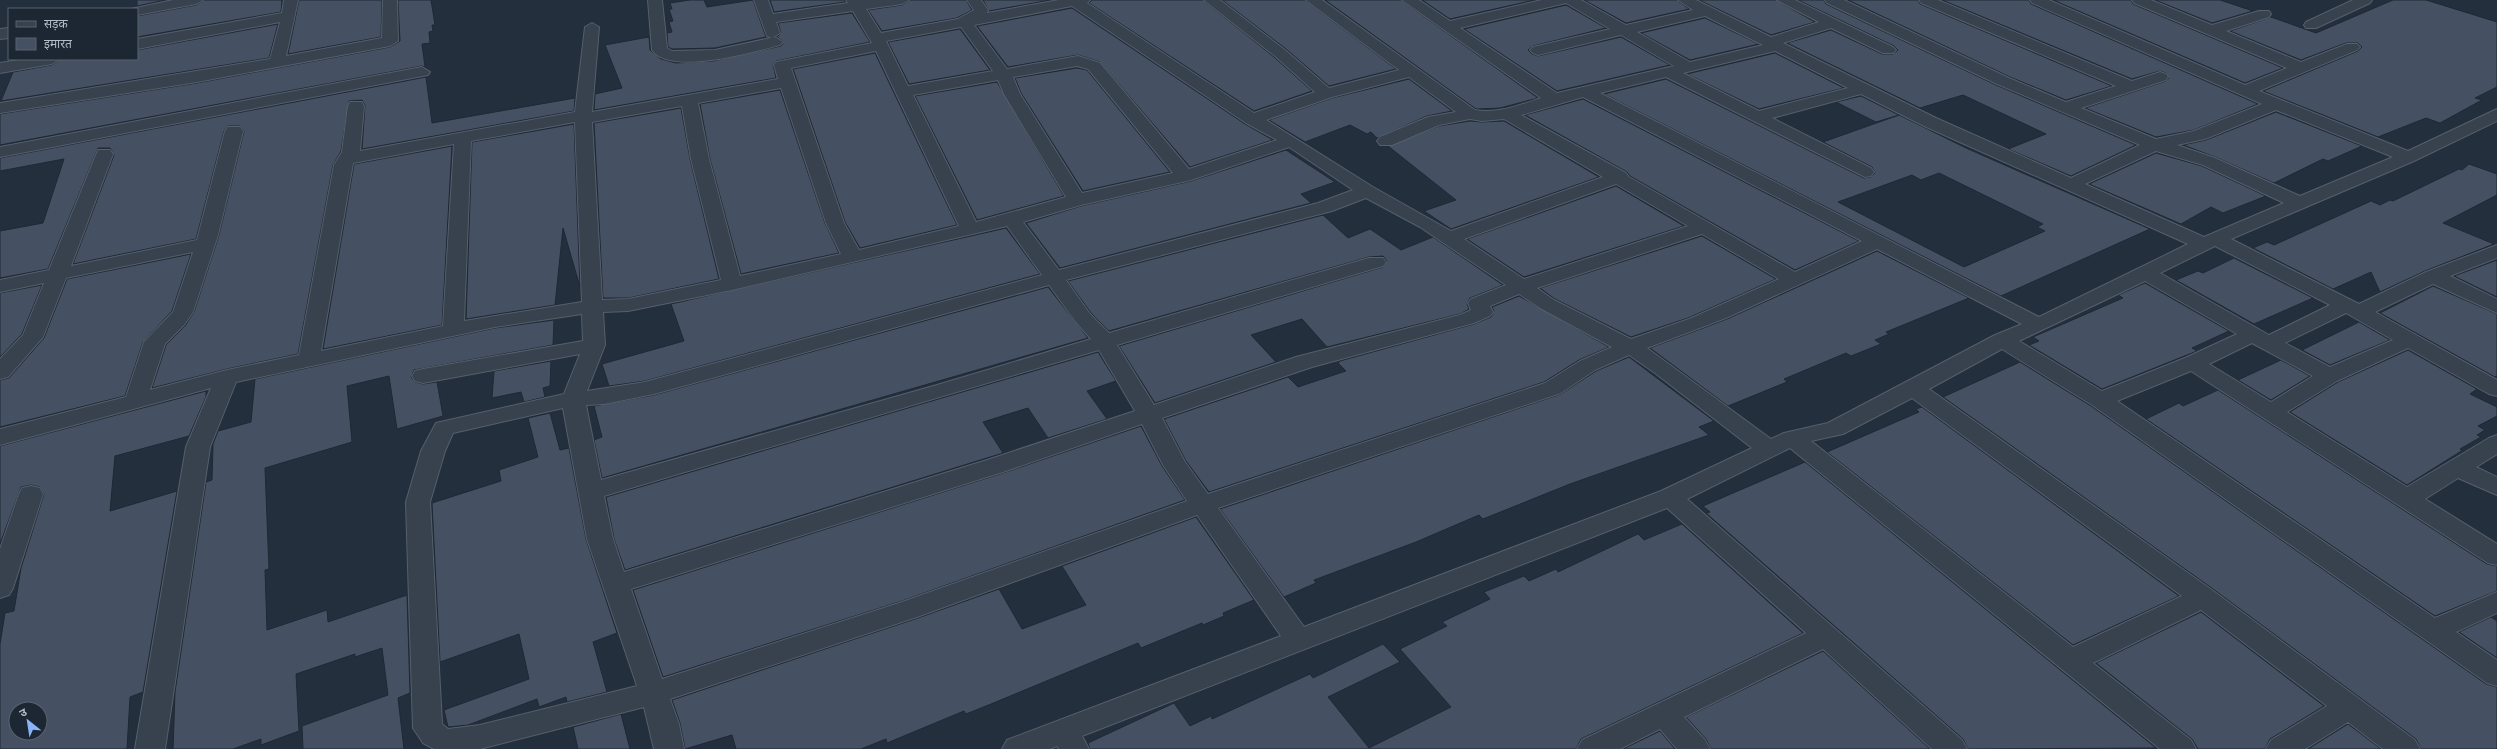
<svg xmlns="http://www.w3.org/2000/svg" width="2497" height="749" font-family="'PT Sans Narrow','Noto Sans Devanagari',sans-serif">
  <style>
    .building { fill: #455162; stroke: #1f2835; fill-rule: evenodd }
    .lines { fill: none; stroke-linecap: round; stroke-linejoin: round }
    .minor-casing { stroke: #565f6c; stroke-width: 2 }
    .minor { fill: #38414e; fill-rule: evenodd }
  </style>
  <rect width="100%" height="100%" fill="#242f3e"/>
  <g class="building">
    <polygon points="137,0 166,0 137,6"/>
    <polygon points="204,0 282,0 281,12 137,37 137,16 196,5"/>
    <polygon points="299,0 382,0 381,37 288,54"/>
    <polygon points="398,0 431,0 435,25 432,25 433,31 429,32 430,43 422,44 425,67 422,66 0,145 0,114 197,83 390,47 400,41"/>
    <polygon points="690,0 704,0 707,7 753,0 766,37 715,48 672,49 668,47 667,33 672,32 669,22 673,21 669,9 672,9 670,3"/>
    <polygon points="770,0 845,0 845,2 774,12"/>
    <polygon points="910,0 966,0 972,10 957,18 882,31 868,10 902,5"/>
    <polygon points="983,0 1051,0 989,11"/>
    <polygon points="1092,0 1203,0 1274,57 1312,91 1254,111 1089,3"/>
    <polygon points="1222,0 1305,0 1396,69 1329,86 1286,49"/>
    <polygon points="1325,0 1401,0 1538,98 1500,108 1476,109"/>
    <polygon points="1422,0 1535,0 1450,19"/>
    <polygon points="1584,0 1677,0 1689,9 1626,23"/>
    <polygon points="1699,0 1776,0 1815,22 1771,35"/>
    <polygon points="1798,0 1824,0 1826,4 1996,85 2136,145 2071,176 2008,149 2046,134 1963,95 1920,108 1787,43 1831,30 1882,54 1893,54 1898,50 1894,46"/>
    <polygon points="1848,0 1918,0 1920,4 2112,86 2066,100 2010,77"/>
    <polygon points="1942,0 2029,0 2031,4 2258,104 2194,130 2156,137 2085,108 2166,81 2169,78 2166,73 2160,71 2132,79"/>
    <polygon points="2053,0 2131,0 2133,4 2283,68 2245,83"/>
    <polygon points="2155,0 2220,0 2253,11 2212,23"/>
    <polygon points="2393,0 2426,0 2497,22 2497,87 2475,98 2482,100 2440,123 2426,118 2378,137 2263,91 2358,51 2362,47 2358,43 2346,43 2301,60 2230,31 2271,17 2316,33"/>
    <polygon points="1566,5 1606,28 1533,46 1528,50 1532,54 1538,56 1621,37 1670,65 1557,91 1464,29"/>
    <polygon points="1072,8 1245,124 1273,140 1190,167 1100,62 1078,55 1008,67 977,26"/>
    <polygon points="852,13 870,42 776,61 773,65 776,78 594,110 595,94 622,88 605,45 649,37 650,50 661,59 676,63 713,61 781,46 784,42 777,37 781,33 778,23"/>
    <polygon points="1705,18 1759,44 1690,60 1641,33"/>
    <polygon points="278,24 269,58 1,101 13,72 52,65 61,59 137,59 137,50"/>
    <polygon points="960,29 990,70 909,84 888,42"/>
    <polygon points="875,53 957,225 860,248 845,222 793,69"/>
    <polygon points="1775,53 1844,88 1759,109 1687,74"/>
    <polygon points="1077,68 1087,70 1170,172 1083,191 1021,93 1015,78"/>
    <polygon points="426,77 432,123 575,98 574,111 362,149 365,105 362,100 349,101 341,151 333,165 298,354 227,369 152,388 166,345 185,326 194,312 219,235 244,131 240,126 228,126 224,131 196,239 73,264 114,155 110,148 98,148 48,269 0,278 0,231 43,223 64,159 0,171 0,158"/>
    <polygon points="1409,79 1452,111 1427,116 1377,138 1371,132 1367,134 1350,125 1305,142 1269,120 1332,98"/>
    <path d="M1666,79L1864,178L1871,177L1875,173L1872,167L1823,142L1899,115L1966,148L2150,229L2001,296L1604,94ZM1939,173L2043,224L2037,227L2045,231L1964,267L1838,202L1912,175L1921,180Z"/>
    <polygon points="997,82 1064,196 977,220 915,96"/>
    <polygon points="780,90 825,223 839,253 741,274 710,159 700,104"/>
    <polygon points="1861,96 1899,115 1876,122 1836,102"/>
    <polygon points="1583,99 1859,241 1795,270 1630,176 1627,172 1525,115"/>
    <polygon points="681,108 690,159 719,279 628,298 603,298 594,123"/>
    <polygon points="2276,112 2362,146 2328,161 2323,159 2274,183 2215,157 2183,145 2206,140"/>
    <polygon points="1470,121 1482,122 1504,121 1599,177 1451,229 1424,211 1456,200 1388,146 1439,126"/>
    <polygon points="574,124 580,287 563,228 555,305 466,319 472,142"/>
    <polygon points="452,146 442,325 323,349 354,164"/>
    <polygon points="1286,150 1335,182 1301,194 1311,203 1060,268 1026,223 1081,206 1191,181"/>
    <polygon points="2156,153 2202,166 2266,196 2223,213 2211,207 2181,224 2089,184"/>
    <polygon points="2469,164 2497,174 2497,195 2443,223 2494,244 2425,271 2380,292 2371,272 2333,289 2253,248 2267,242 2274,245 2371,201 2380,205 2390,200 2393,201 2459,169 2462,170"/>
    <polygon points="1616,186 1684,226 1524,277 1467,239"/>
    <polygon points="1323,215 1348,238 1370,229 1401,250 1433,237 1503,285 1470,298 1467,304 1469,309 1460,314 1327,347 1302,319 1251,335 1276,362 1155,403 1119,346 1383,267 1387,261 1383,256 1369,257 1109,331 1091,313 1068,281"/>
    <polygon points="1006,228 1040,274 645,381 609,386 602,364 684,341 671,304"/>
    <polygon points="1702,236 1776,279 1688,318 1631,337 1555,299 1540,288"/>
    <polygon points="1877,251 1969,298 1886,332 1889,334 1875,340 1881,344 1851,356 1846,353 1784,379 1787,382 1728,406 1650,348 1727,319"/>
    <polygon points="191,254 172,311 143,342 125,396 0,427 0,380 9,378 44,338 67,279"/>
    <polygon points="2234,258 2313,298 2254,324 2176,280 2198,271 2203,273"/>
    <polygon points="2497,260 2497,297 2454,276"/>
    <polygon points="2145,283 2229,331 2192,348 2197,351 2102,389 2029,345 2039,341 2033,337 2123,298 2118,295"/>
    <polygon points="42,285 22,334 0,357 0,293"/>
    <polygon points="2433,286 2497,314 2497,376 2495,377 2380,313"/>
    <polygon points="1048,287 1088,338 602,478 594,440 602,437 594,406 654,395"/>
    <polygon points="1519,296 1609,347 1579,360 1544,382 1209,492 1186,461 1164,419 1288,377 1298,387 1346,371 1338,363 1340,361 1474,324 1491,317 1494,311 1492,307"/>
    <polygon points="554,320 553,345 414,370 411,377 415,382 423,384 437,382 443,416 397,429 389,376 347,386 352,442 265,468 269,569 265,570 267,630 327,610 328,622 407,595 410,693 398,698 404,749 303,749 302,726 388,695 382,648 355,657 355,654 296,674 299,731 261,745 261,739 233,749 173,749 175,692 206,482 212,480 213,444 218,431 251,422 255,379 495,328"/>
    <polygon points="2359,322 2390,340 2330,365 2302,350"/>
    <polygon points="2408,350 2477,389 2470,394 2497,407 2497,416 2478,426 2485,430 2477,435 2481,437 2460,449 2463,450 2407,485 2290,412 2338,382"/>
    <polygon points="1098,352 1116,381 1087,391 1107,419 1048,438 1028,408 983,422 1003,453 625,570 614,539 606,497"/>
    <polygon points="1629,357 1714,421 1699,427 1709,435 1570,484 1483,519 1479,515 1416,542 1314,580 1316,583 1284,597 1220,509 1561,394 1596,371"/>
    <polygon points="2281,360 2310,376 2271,400 2238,380"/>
    <polygon points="551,361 550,386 543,388 545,397 524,402 521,392 492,398 494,371"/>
    <polygon points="2020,362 2091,406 2486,684 2497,687 2497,749 2421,749 2416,739 2213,589 1943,397"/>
    <polygon points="2218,390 2487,564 2497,566 2497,591 2435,616 2146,419 2179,403 2183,406"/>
    <path d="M206,391V397L189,436L115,456L110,511L177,491L143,692L130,697L127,749H0V644L5,613L14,611L21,568L44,494L40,487L31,485L21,487L0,544V446ZM16,709H40V733H16Z"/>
    <polygon points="1922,407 2179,596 2073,645 1827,452 1919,412 1916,409"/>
    <polygon points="550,413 560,450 569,448 586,539 617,633 593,642 607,692 567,702 566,697 539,707 537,699 468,725 448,727 444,710 529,679 519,634 440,662 432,503 501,481 499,470 538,457 528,418"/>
    <polygon points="1141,426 1162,466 1185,500 899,602 663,677 633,590 1003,473"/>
    <polygon points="1805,462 2156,748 1968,749 1963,739 1706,513 1710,512 1703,506"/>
    <polygon points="1196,517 1254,600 1223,613 1224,616 1203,625 1202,623 1141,648 1138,643 991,704 966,714 964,711 887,743 886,739 861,749 736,749 732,735 685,749 680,723 672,700 918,618 999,589 1022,629 1086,605 1062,566"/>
    <polygon points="1682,524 1803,633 1581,739 1576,749 1090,749 1088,743 1174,703 1190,726 1211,716 1212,719 1310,674 1313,678 1383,644 1400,662 1328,697 1369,748 1451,707 1400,649 1447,626 1442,622 1490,599 1484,592 1524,576 1529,581 1556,569 1558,572 1638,534 1644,540"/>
    <polygon points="2201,612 2324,706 2270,739 2265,749 2198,749 2192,739 2096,663"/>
    <polygon points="2491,617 2497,621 2497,658 2459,632"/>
    <polygon points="1823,651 1930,749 1711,749 1706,739 1686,717"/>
    <polygon points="621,714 630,749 578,749 573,727"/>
    <polygon points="2348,724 2381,749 2308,749"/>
    <polygon points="1660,731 1675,749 1623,749"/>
  </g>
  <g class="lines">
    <g class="minor-casing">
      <g id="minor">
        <polygon points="173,0 203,0 196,4 137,15 137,9 131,9"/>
        <polygon points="284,0 298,0 286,56 382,38 383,0 397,0 398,41 390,46 197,82 0,113 0,103 270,59 280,22 137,49 137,39 282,13"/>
        <path d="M648,0H662L667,48L672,51L715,50L775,37L783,42L780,45C754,52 670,76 652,50Z"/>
        <path d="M754,0H768L773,14L848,3L846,0H909L902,4L866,9L881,33L958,19L974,10L967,0H981L988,10L987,13L1059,0H1090L1087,3L1254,113L1315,92L1275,56L1204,0H1220L1285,50L1329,88L1399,70L1306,0H1322L1475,110C1498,114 1520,105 1541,98L1402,0H1419L1450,21L1542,0H1581L1626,25L1693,10L1678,0H1696L1771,37L1819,22L1777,0H1795L1893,47L1896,50L1893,53H1883L1831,28L1783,43L1936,118L2071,178L2140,145L1997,84L1827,3L1825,0H1844L2009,78L2066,102L2116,86L1921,3L1919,0H1938L2132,81L2160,72L2166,74L2168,77L2166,80L2081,108L2156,139L2194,131L2262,104L2032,3L2030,0H2049L2245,85L2287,68L2134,3L2132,0H2151L2212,25L2259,11H2269L2271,14L2269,17L2226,31L2301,62L2347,44H2357L2360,47L2357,50L2259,91L2408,151L2497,109V121L2414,161L2231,239L2359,304L2426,272L2497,245V258L2450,276L2497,299V313L2433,284L2375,312L2497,380V396L2489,394L2408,348L2337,381L2287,412L2407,487L2489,438L2497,435V454L2476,467L2497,477V495L2458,478L2425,499L2497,544V565L2488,563L2191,371L2117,401L2435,618L2497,592V613L2456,632L2497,660V686L2487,683L2092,405L2002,349L1929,389L2212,590L2415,740L2420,749H2383L2348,722L2305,749H2266L2271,740L2327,706L2201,610L2093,663L2191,740L2196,749H2160L1790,448L1687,499L1962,740L1967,749H1932L1823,649L1684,717L1705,740L1710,749H1677L1660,729L1620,749H1577L1582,740L1806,633L1667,508L1082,736L1089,749H1059L1057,746L1050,749H1002L1007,740L1281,636L1197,515L917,617L670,699L679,724L684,749H654L644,707L480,749H434L423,743L413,728L406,502L421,451L436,423L564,394L580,354L423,383L415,381L412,376L415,371L423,369L583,341L582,314L495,327L236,382L210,447L165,749H135L186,447L211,388L0,445V429L126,397L144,342L173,312L193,252L66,278L43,337L8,377L0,379V359L23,335L44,283L0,292V280L49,270L98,150H110L113,154L71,266L197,240L225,131L228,127H240L243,131L218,235L193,312L184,325L165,344L150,390L227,370L299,355L334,165L342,152L348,106L350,102H362L364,106L360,151L575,112L585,27L592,23L599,27L592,112L778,79L774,65L776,62L872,43L853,11L776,22L780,33L772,38L767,36ZM1566,3L1610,29L1533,47L1530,50L1533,53L1538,55L1621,35L1674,66L1557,93L1460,28ZM1072,6L1246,123L1277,140L1189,169L1100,63L1078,56L1007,69L974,25ZM1705,16L1763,45L1690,62L1637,32ZM961,27L993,71L908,86L886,41ZM876,51L959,226L859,250L844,223L791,68ZM1775,51L1848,88L1759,111L1683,73ZM1077,66L1088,69L1173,173L1082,193L1020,94L1013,77ZM1409,77L1456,112L1428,117L1380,137L1377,141L1380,145H1392L1439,125L1470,119L1482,121L1504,119L1603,177L1451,231L1373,187L1266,120L1332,97ZM1666,77L1865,177L1871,176L1874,172L1871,168L1772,118L1861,94L1924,126L2188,244L2039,317L1600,93ZM998,80L1004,94L1066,197L976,222L913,95ZM781,88L826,223L841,254L740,276L709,159L698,103ZM1583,97L1862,241L1795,272L1629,177L1626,173L1521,115ZM682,106L691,159L721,280L628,299L602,300L592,122ZM2276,110L2393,157L2300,196L2215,158L2177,145L2205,139ZM575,122L582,302L464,321L471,141ZM454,144L443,326L321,351L353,163ZM1289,147L1353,190L1318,203L1059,270L1023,222L1081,205L1191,180ZM2156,151L2203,165L2284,203L2204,237L2085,184ZM1616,184L1688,226L1524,279L1464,239ZM1366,198L1420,227L1506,285L1471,299L1468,303L1471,310L1460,315L1296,357L1154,405L1117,345L1383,266L1386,262L1383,258H1369L1109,333L1090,314L1066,280L1332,211ZM1007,226L1042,275L645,382L587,391L605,345L603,312L628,311L732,290ZM1702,234L1779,279L1689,319L1631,339L1554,300L1537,288ZM2215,246L2330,305L2269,335L2160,273ZM1877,249L2022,324L1995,335L1828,423L1784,433L1771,439L1647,348L1726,318ZM2145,281L2237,334L2185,358L2102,391L2019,341ZM1049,285L1076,322L1091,339L937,385L601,480L586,405L604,404L654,394ZM1519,294L1540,308L1612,347L1580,361L1545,383L1208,494L1185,462L1162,418L1312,367L1474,323L1490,316L1493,312L1490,306ZM2346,313L2393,340L2330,367L2285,343ZM2252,343L2313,376L2271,402L2209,364ZM1099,350L1135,411L987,460L624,572L613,539L604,496ZM1629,355L1655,373L1752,448L1661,491L1304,627L1218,508L1561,393L1595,370ZM1912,398L2182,596L2073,647L1811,441L1843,434ZM563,408L587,539L637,686L480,725L448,729L442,724L430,502L445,451L453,433ZM1142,424L1163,465L1187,501L899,603L662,679L631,589L1003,472Z"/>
        <polygon points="2353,0 2372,0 2370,3 2316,28 2306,28 2304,25 2306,22"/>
        <polygon points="9,28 9,38 0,39 0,29"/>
        <polygon points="25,59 60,59 52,64 0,73 0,63"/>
        <polygon points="422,67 430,72 428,75 0,157 0,147"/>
        <polygon points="31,486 40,488 43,494 13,588 9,595 0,598 0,549 19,494 22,488"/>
      </g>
    </g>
    <use href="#minor" class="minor"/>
  </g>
  <rect x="8" y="8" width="130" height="52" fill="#1d2633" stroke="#59626f"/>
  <rect x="16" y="21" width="20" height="6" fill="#38414e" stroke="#59626f"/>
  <text x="44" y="28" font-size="12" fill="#b4bcc9">सड़क</text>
  <rect x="16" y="38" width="20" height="12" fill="#455162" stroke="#59626f"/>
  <text x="44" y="48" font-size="12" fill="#b4bcc9">इमारत</text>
  <g transform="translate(28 721) rotate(330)"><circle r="19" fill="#1d2633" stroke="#59626f"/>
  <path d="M0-3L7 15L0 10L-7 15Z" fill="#8ab4f8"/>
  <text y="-6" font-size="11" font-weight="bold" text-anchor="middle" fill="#b4bcc9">उ</text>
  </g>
</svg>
